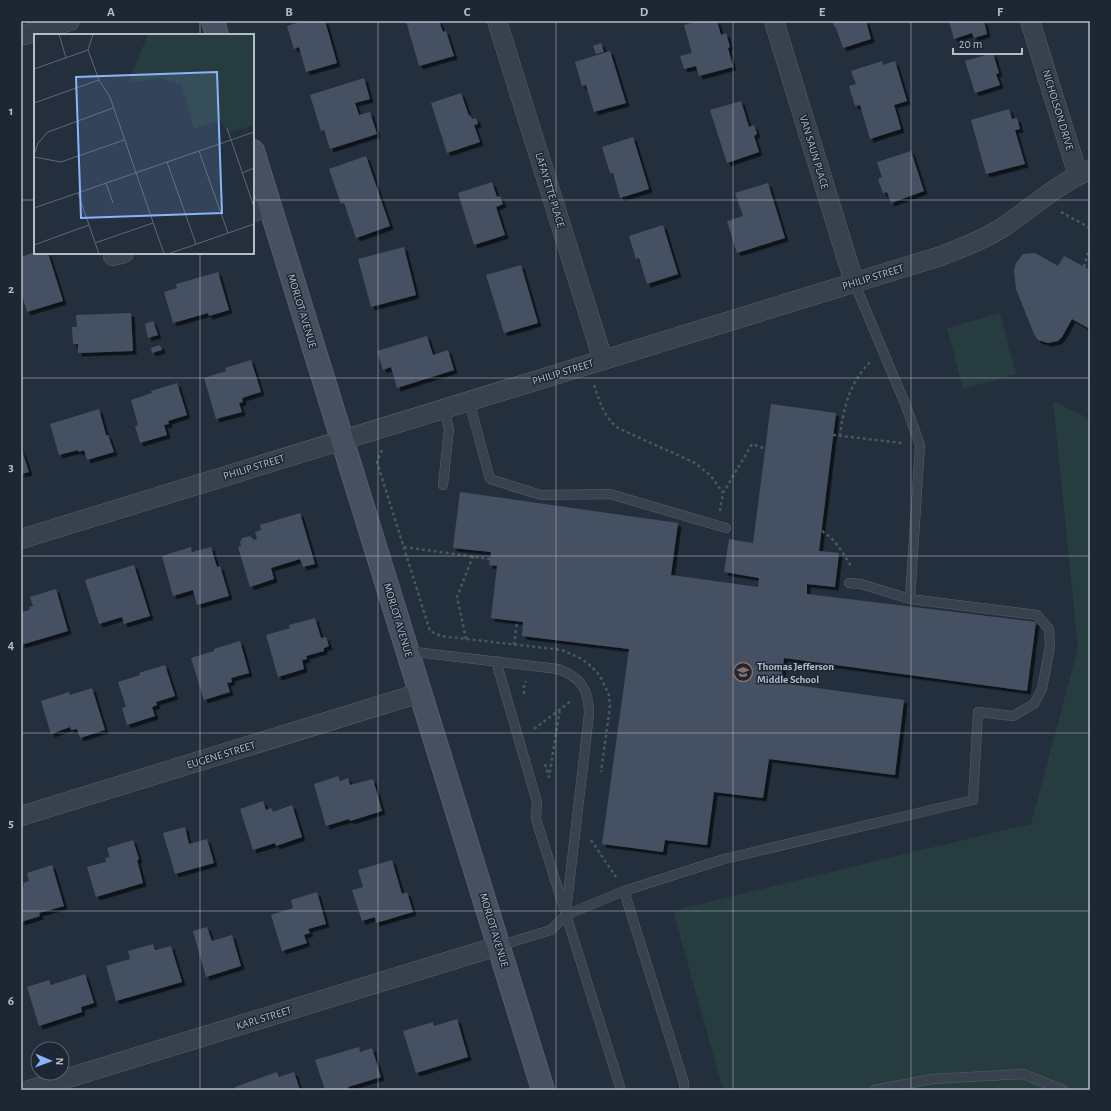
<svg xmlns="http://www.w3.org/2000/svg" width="1111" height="1111" font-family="'Alegreya Sans',sans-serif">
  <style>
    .green { fill: #263c3f }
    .building { fill: #455162; filter: url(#shadow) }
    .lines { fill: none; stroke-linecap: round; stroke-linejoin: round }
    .lane-casing { stroke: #565f6c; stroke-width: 10 }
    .street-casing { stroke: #565f6c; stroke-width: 20 }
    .secondary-casing { stroke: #565f6c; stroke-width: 24 }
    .path { stroke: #44595c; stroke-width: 2.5; stroke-dasharray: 3 3; stroke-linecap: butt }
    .lane { stroke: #38414e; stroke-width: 9 }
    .street { stroke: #38414e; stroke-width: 19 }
    .secondary { stroke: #465061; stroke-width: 22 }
    .grid { fill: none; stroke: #b4bcc9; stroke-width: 1; stroke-opacity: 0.55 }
    .labels { text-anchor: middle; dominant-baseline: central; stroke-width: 3; stroke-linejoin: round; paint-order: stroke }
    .street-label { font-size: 11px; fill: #b4bcc9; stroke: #1d2633 }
    .poi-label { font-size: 11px; font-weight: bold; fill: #b4bcc9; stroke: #1d2633; text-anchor: start }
    .inset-road { fill: none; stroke: #5e6776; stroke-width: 1 }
    .view { fill: #8ab4f8; fill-opacity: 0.15; stroke: #8ab4f8; stroke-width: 2 }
    .inset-edge { fill: none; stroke: #b4bcc9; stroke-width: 2 }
    .neatline { fill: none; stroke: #b4bcc9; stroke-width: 1.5 }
    .grid-label { font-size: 13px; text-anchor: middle; font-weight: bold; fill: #b4bcc9 }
  </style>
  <defs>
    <filter id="shadow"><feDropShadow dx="3.5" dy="3.5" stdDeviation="0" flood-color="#0009"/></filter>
  </defs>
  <rect width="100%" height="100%" fill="#242f3e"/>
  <g class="green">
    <polygon points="1000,313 1016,374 963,389 947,328"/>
    <polygon points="1053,401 1090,419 1090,1090 723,1090 673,911 883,859 1031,824 1078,648"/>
  </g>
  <g class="building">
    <polygon points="303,21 325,21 337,63 306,72 299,47 294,49 287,26"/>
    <polygon points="406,21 439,21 443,32 446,31 454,56 419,66"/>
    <polygon points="699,21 717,21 721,35 726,33 730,47 728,48 733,67 699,76 696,66 684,69 680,56 692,53 684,25"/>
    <polygon points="832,21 866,21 871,39 843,48 836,28 834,26"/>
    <polygon points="949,21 984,21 987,34 974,38 972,33 954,39"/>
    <polygon points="601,43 604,52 596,54 593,46"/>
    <polygon points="610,51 626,103 594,112 586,85 582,86 575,62"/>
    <polygon points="993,53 999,73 996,74 1000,85 975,93 965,61"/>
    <polygon points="882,61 883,65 895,61 907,101 894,105 901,129 870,139 860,105 855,106 849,86 856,84 851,71"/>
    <polygon points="364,78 370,99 355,103 359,115 370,112 377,134 330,149 324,130 321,131 310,95"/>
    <polygon points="461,93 469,116 470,115 472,119 476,118 478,124 474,125 480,142 447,153 431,103"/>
    <polygon points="741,101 749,127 754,125 757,134 754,136 759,152 727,163 710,110"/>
    <polygon points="1009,109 1012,119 1017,118 1020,129 1015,130 1025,164 986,174 971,120"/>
    <polygon points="633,137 649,189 620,198 613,173 610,173 602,147"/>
    <polygon points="911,151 924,191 891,203 887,192 883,193 878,179 882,177 877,162"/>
    <polygon points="366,156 390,226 356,238 344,203 341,204 329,169"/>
    <polygon points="492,182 497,197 500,196 503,204 496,207 505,235 474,245 458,193"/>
    <polygon points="768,183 785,238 737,253 727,221 743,216 735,193"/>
    <polygon points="663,225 678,274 647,284 639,258 636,259 629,236"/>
    <polygon points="404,247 416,295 371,307 358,259"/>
    <polygon points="35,252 48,253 63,301 27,312 21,292 21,257"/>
    <polygon points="1035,253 1058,266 1064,256 1090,270 1090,329 1072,319 1062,337 1058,341 1048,343 1038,340 1034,334 1016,289 1014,270 1016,263 1023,254"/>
    <polygon points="521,265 538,323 504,333 486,275"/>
    <polygon points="218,272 229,310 209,316 208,313 173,323 164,292 177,288 176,284"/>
    <polygon points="131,313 133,351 78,353 78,344 73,344 72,327 77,327 76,315"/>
    <polygon points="153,321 158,335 148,338 145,324"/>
    <polygon points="427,336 433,355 448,350 454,370 397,388 391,367 383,370 377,351"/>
    <polygon points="160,345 162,350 152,353 151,348"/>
    <polygon points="251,360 261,392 242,398 243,402 239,403 242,412 216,419 204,378 226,371 225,368"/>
    <polygon points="177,383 187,415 168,421 169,424 164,425 167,435 140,443 135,426 138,425 131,400 152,393 151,391"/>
    <polygon points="771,404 836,413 819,551 839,553 835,587 807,584 807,594 1036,622 1027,691 784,658 781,683 904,700 895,775 769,759 763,798 714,792 707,845 665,840 663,852 602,844 629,649 522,636 523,622 491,618 497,566 489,565 491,552 453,548 460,492 678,523 671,575 758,587 759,578 724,572 729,539 753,543"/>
    <polygon points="99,409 106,435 108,435 114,452 87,460 84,450 79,452 78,450 59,455 50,424"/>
    <polygon points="21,448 29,472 21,474"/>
    <polygon points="300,513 315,564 303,567 300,559 271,568 274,579 250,587 238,547 241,546 240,543 242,538 250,536 254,540 257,539 255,532 261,530 260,525"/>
    <polygon points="191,547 192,552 211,547 217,567 220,566 229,596 197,605 193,590 173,596 162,556"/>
    <polygon points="134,565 150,616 124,624 122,617 99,624 85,580"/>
    <polygon points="56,589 68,631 21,645 21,612 30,610 29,607 33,606 30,597"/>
    <polygon points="315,618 321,638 326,637 329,646 324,648 324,651 306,656 307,659 302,660 304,669 278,677 266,635 290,628 289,625"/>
    <polygon points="240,641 249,673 231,678 232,682 227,683 230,692 204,700 191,658 214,651 214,649"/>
    <polygon points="165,665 175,696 156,702 157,705 152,707 155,716 127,725 122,708 126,707 118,682 140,675 139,673"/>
    <polygon points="92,688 105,730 80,738 77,729 71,730 70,727 51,734 41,701 69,692 70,695"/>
    <polygon points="338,776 340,781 348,778 350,785 373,779 382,811 350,821 349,819 326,826 314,784"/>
    <polygon points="263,801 266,810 271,808 273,812 292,805 302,837 276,846 275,843 253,850 240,809"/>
    <polygon points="185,827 189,844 207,839 214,863 175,874 163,833"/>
    <polygon points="133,840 139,859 137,860 143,883 96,897 87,867 106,862 105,858 110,857 107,848"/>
    <polygon points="392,860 402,894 407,892 413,912 376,923 375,917 362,921 352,890 363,887 358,870"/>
    <polygon points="52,865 64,906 39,913 40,916 21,922 21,887 24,886 23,883 29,881 27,873"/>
    <polygon points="317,892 326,924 308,929 310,933 304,935 307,943 282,951 271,915 293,908 291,900"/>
    <polygon points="207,927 212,941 232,935 241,966 206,977 193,931"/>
    <polygon points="153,944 155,950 171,946 182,982 116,1001 106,966 130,959 128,951"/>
    <polygon points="85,974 94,1003 81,1007 82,1012 39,1026 27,987 49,980 51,985"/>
    <polygon points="457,1019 468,1057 416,1073 403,1031 433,1022 434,1026"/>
    <polygon points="359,1047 360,1052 372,1048 381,1077 348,1087 349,1090 325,1090 315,1060"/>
    <polygon points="277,1072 279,1077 294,1072 300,1090 236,1090 235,1087"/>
  </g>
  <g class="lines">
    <g class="lane-casing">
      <g id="lane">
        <polyline points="854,282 906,406 920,445 910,599"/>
        <polyline points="469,401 490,479 541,495 610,494 726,528"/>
        <polyline points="443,485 449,429 444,409"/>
        <path d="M407,651L558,669C581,677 589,690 589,714L566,912"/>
        <polyline points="496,661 537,802 536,819 621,1090"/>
        <polyline points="624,891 684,1083 684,1090"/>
        <polyline points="498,946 551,930 566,915 624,891 724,859 973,800 978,712 1013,716 1034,704 1042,689 1050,646 1049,629 1037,615 910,599 861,584 849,583"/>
        <polyline points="874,1090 932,1079 1023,1074 1063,1090"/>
      </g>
    </g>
    <g class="street-casing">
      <g id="street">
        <polyline points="497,21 603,360"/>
        <polyline points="774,21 854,282"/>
        <polyline points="1030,21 1078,175"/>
        <polyline points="21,36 70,21"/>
        <polyline points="253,212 270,207"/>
        <polyline points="113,256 124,253"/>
        <path d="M21,539L941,256C961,248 981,241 1000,229C1030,210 1056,184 1090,170"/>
        <polyline points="21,816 420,693"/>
        <polyline points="29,1090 498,946"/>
      </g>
    </g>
    <g class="secondary-casing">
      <g id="secondary">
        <polyline points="213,21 217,35"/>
        <polyline points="253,151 543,1090"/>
      </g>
    </g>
    <g class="path">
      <polyline points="1061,212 1090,228"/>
      <polyline points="1084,267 1090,246"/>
      <path d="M594,385C600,402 603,416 618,428L695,463L711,476L723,493"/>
      <polyline points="833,435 902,443"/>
      <path d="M840,436C843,409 850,382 870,362"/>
      <polyline points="382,450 377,462 430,631 441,636 562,650 582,659 592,667 600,676 609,695 610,706 601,772"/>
      <polyline points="720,511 723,493 752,444 766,449"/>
      <path d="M822,531C835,539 843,553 851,566"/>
      <polyline points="404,547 490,559"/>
      <polyline points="466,639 457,597 473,556"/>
      <polyline points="514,645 517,622"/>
      <polyline points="524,694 524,685 526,681"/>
      <polyline points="534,729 571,701"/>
      <polyline points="545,764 549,777 560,709"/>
      <polyline points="591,840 616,877"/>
    </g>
    <use href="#lane" class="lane"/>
    <use href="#street" class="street"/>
    <use href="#secondary" class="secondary"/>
  </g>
  <path class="grid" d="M200,21V35M378,21V1090M556,21V1090M733,21V1090M911,21V1090M21,200H35M253,200H1090M200,253V1090M21,378H1090M21,556H1090M21,733H1090M21,911H1090"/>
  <defs>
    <g id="school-ring" transform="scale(1)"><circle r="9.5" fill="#1d2633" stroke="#8d6e63" stroke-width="1.5"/><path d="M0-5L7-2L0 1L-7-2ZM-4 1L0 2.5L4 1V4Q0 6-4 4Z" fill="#8d6e63"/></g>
  </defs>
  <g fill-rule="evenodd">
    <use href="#school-ring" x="743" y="672"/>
  </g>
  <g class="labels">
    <g class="street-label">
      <text transform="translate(1058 110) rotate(73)">NICHOLSON DRIVE</text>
      <text transform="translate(814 152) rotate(73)">VAN SAUN PLACE</text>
      <text transform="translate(550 190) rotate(73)">LAFAYETTE PLACE</text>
      <text transform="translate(873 277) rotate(-17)">PHILIP STREET</text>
      <text transform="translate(302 311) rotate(73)">MORLOT AVENUE</text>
      <text transform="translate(563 372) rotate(-17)">PHILIP STREET</text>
      <text transform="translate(254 467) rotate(-17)">PHILIP STREET</text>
      <text transform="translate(398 620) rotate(73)">MORLOT AVENUE</text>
      <text transform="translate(221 755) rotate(-17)">EUGENE STREET</text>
      <text transform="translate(494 930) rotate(73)">MORLOT AVENUE</text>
      <text transform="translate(264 1018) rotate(-17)">KARL STREET</text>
    </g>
    <g class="poi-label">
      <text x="757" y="666">Thomas Jefferson<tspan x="757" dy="13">Middle School</tspan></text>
    </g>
  </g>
  <g transform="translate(34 34)">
    <rect width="220" height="220" fill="#242f3e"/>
    <path d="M114,0H220V91L194,99L186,86L160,95L147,50L125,44L94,49Z" fill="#263c3f"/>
    <path class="inset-road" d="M25,0L32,24M59,0L54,16L65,46L76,63L130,220M0,35L54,16M0,69L65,46M193,94L220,173M165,117L194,199M0,121L4,109L14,98L79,74M0,123L27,128L90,106M133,128L162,210M208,139L220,134M72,149L79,169M44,159L65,220M0,174L220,98M61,209L119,189M0,211L55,191M134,220L220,190"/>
    <path class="view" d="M183,38L188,179L47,184L42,43Z"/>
    <rect width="220" height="220" class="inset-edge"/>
  </g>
  <rect width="1111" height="1111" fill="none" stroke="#1d2633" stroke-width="44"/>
  <g transform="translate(50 1061) rotate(92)"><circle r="19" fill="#1d2633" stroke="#59626f"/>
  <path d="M0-3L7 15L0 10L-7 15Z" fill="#8ab4f8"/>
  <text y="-6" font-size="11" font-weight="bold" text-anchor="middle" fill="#b4bcc9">N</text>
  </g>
  <path d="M953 48v6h69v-6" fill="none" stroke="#b4bcc9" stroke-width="2"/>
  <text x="959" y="48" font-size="12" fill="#b4bcc9" stroke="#1d2633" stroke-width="3" paint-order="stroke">20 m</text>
  <rect x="22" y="22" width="1067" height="1067" class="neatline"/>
  <g class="grid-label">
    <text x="111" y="16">A</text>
    <text x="289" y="16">B</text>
    <text x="467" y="16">C</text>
    <text x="644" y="16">D</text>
    <text x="822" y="16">E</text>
    <text x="1000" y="16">F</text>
    <text x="11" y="115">1</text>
    <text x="11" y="293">2</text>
    <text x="11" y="471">3</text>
    <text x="11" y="649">4</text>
    <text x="11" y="827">5</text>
    <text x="11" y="1005">6</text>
  </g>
</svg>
